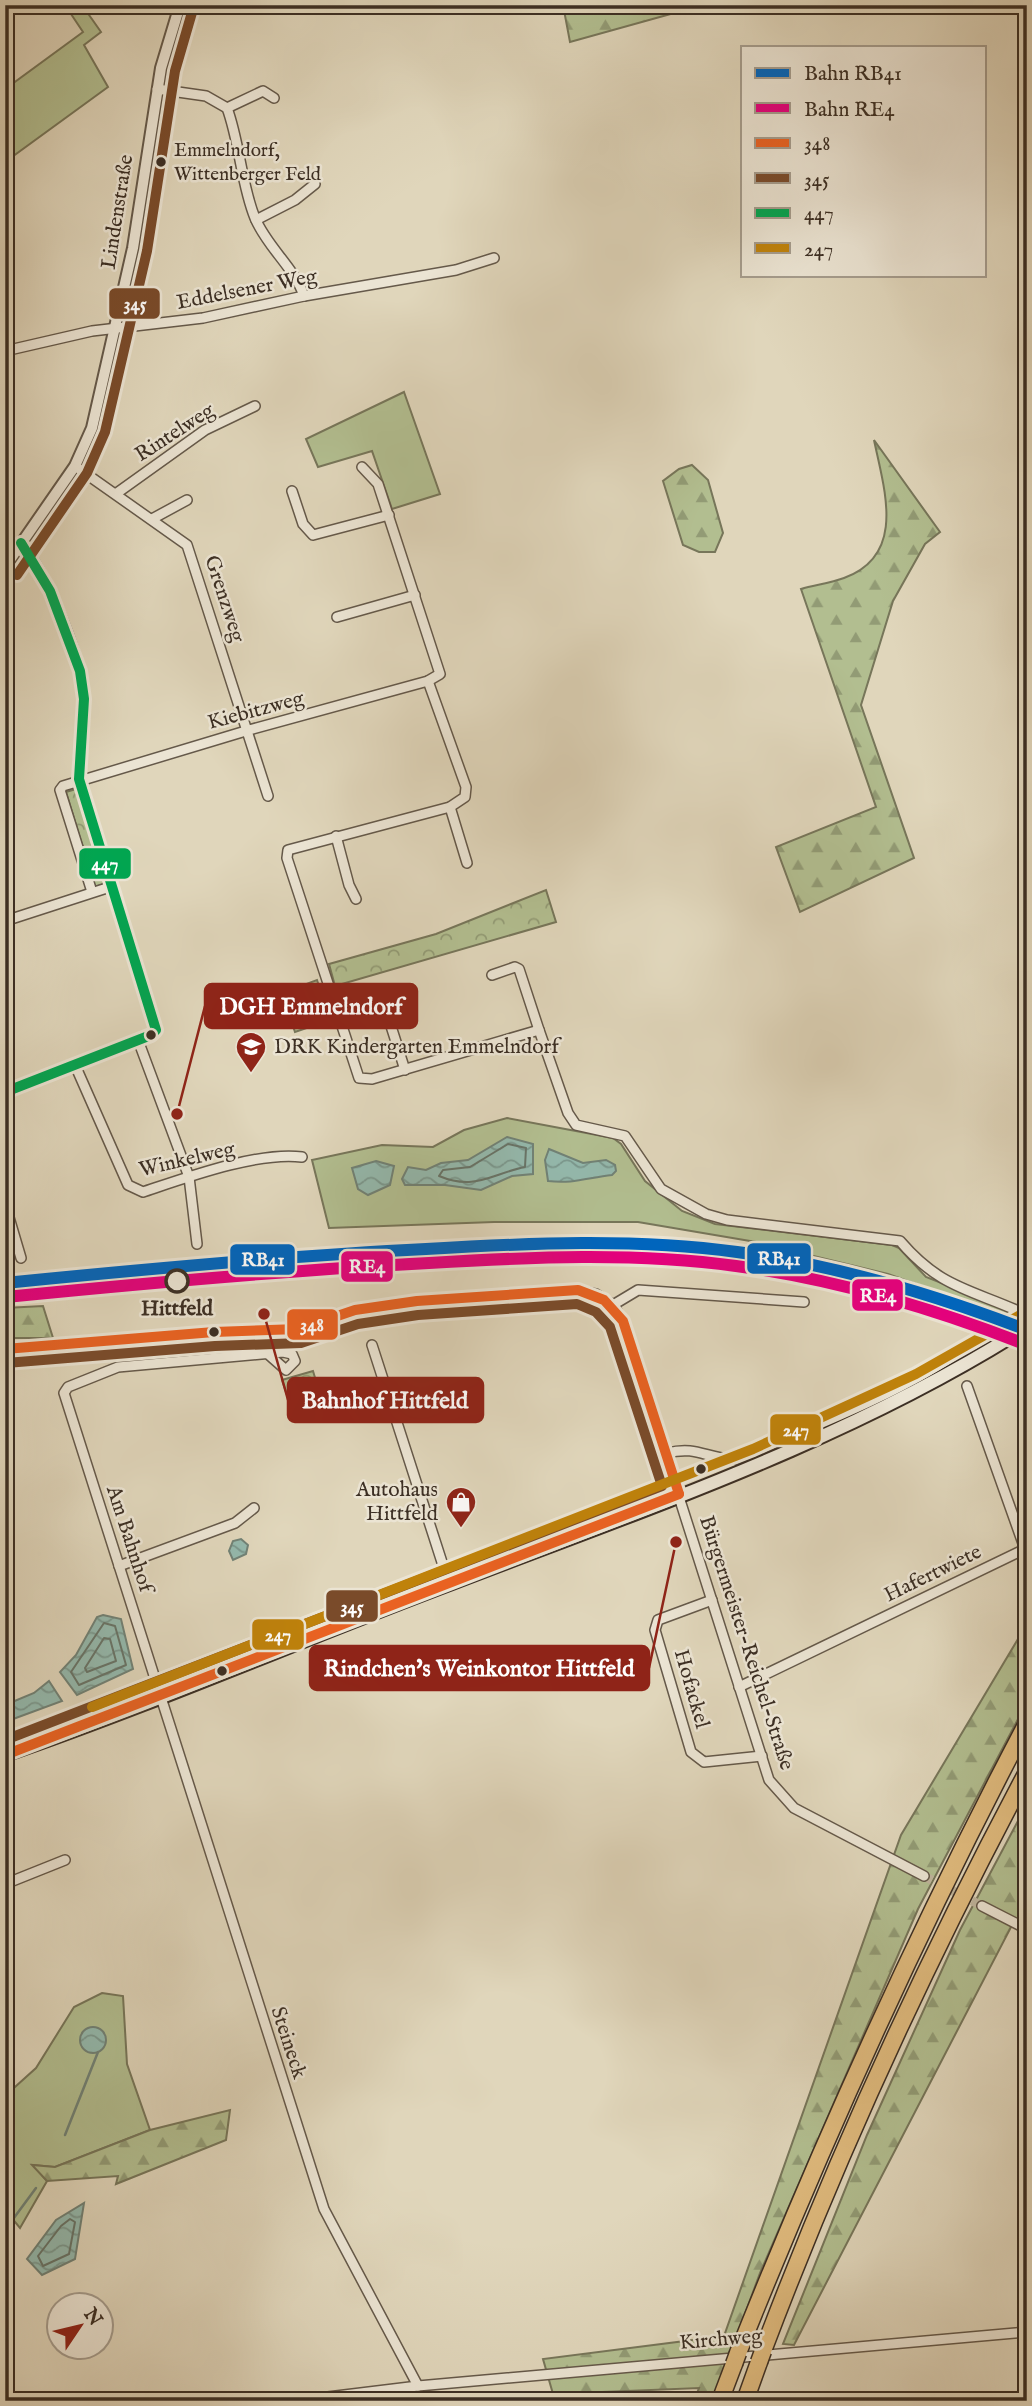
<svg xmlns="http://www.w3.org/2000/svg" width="1032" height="2406" font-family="'IM FELL English',serif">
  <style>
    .grass { fill: #b2be90; stroke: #77765a; stroke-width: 2 }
    .forest { fill: url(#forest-firs); stroke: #77765a; stroke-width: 2 }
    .park { fill: url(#park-crowns); stroke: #77765a; stroke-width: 2 }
    .water { fill: url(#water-waves); stroke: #718276; stroke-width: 2 }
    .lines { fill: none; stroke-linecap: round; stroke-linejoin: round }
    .shore { stroke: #687468; stroke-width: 2 }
    .stream { stroke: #718276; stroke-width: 2.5 }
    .minor-tunnel { stroke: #bfb59d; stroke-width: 9; stroke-dasharray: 9 4.5; stroke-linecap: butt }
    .minor-casing { stroke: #65594a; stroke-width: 12 }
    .tertiary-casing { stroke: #65594a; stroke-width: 14 }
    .secondary-casing { stroke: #3c2f24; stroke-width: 16 }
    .motorway-casing { stroke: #3c2f24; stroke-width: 19 }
    .minor { stroke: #ebe4d3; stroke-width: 9 }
    .tertiary { stroke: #ebe4d3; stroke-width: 10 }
    .secondary { stroke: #ebe4d3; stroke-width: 12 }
    .motorway { stroke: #e0bb7e; stroke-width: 16 }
    .motorway-bridge-casing { stroke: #3c2f24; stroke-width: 19; stroke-linecap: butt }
    .motorway-bridge { stroke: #e0bb7e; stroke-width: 16 }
    .bus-1-casing { stroke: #ebe4d3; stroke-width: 16 }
    .bus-2-casing { stroke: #ebe4d3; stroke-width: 16 }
    .bus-3-casing { stroke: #ebe4d3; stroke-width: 16 }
    .bus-4-casing { stroke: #ebe4d3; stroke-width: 16 }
    .bus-1 { stroke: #e96222; stroke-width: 10 }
    .bus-2 { stroke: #7a4b2a; stroke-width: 10 }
    .bus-3 { stroke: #00a651; stroke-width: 10 }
    .bus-4 { stroke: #bf820b; stroke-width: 10 }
    .rail-1-casing { stroke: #ebe4d3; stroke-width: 18 }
    .rail-2-casing { stroke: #ebe4d3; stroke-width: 18 }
    .rail-1 { stroke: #0065bd; stroke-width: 12 }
    .rail-2 { stroke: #e5007d; stroke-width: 12 }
    .bus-dot { fill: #3c2f24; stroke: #ebe4d3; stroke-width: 2.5 }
    .stop-dot { fill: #ebe4d3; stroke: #3c2f24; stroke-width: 3.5 }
    .labels { text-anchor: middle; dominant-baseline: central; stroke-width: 5; stroke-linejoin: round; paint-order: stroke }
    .bus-label { font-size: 19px; fill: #3c2f24; stroke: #ebe4d3; text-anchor: start }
    .street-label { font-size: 21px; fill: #3c2f24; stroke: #ebe4d3 }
    .poi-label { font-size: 21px; fill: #3c2f24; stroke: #ebe4d3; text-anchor: start }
    .stop-label { font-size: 21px; font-weight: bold; fill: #3c2f24; stroke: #ebe4d3 }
    .leader { fill: none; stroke: #8f2418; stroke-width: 2.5 }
    .callout-dot { fill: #8f2418; stroke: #ebe4d3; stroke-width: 2.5 }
    .callout { fill: #8f2418; stroke: #8f2418; stroke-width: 2.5 }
    .callout-label { font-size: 23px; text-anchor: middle; font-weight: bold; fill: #fff }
    .line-badge { stroke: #ebe4d3; stroke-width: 2.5 }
    .badge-label { font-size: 19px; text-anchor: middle; font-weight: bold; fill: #fff }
  </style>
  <defs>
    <pattern id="forest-firs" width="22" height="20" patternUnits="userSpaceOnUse" patternTransform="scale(1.75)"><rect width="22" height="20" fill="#b2be90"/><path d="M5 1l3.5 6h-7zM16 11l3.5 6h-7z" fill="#929b75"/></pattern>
    <pattern id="park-crowns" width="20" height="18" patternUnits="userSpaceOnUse" patternTransform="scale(1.75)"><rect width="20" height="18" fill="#b2be90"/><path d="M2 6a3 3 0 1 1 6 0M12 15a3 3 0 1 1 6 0" fill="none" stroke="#929b75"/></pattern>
    <pattern id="water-waves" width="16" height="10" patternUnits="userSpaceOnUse" patternTransform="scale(1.75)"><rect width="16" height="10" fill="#94b9ad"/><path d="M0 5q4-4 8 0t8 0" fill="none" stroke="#7a978d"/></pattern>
  </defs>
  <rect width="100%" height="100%" fill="#e0d6bb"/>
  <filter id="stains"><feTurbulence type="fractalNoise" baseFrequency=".00286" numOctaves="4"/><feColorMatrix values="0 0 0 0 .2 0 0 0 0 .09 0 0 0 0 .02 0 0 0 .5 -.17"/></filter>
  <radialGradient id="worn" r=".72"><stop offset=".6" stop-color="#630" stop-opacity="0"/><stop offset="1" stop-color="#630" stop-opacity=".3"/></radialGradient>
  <g class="grass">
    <polygon points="65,5 82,5 101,32 84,45 108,87 5,162 5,85 12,84 83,32"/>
    <polygon points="404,392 440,494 392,509 372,451 318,467 306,439"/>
    <polygon points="507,1118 613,1138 621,1144 645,1181 682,1211 715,1224 892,1245 899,1248 926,1277 1027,1317 1020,1321 888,1274 756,1242 638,1222 494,1222 329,1228 312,1160 382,1145 433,1147 464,1130"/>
    <polygon points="102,1993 123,1996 127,2064 150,2130 55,2167 33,2165 47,2181 20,2228 5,2210 5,2096 36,2068 74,2007"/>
  </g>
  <g class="forest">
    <polygon points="563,5 703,5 570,42"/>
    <path d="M874,440L940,532L925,544L893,601L861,705L914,858L800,912L776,847L876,807L801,589C815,585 830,583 844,578C907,555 884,489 874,440Z"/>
    <polygon points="692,465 708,480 723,533 715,552 699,552 683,545 663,481 679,469"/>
    <polygon points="43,1306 53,1338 5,1338 5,1308"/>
    <polygon points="1027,1624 1027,1702 918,1909 760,2273 713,2401 694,2401 699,2388 553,2394 543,2359 724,2336 901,1835"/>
    <polygon points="1027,1804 1027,1918 1022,1916 1011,1927 794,2345 783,2344 867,2135 960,1930"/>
    <polygon points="230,2110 226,2140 116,2184 118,2176 47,2181 32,2165 55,2167 150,2130"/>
  </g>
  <g class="park">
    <polygon points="76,789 104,884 95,887 66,792"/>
    <polygon points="546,890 556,922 335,986 329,964 436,934"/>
    <polygon points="317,980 330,1020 295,1032 282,993"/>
    <polygon points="313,1371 320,1394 290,1404 282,1380"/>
  </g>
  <g class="water">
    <polygon points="507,1137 533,1144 533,1174 512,1176 481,1190 445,1185 405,1185 402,1179 408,1167 426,1170 441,1163 468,1160"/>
    <path d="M549,1149L583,1163L606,1160L615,1165L616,1171L612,1175C587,1178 572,1184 548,1181L545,1160Z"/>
    <polygon points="376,1161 394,1166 390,1185 368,1195 358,1189 352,1168"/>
    <polygon points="241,1539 248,1545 246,1554 233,1560 229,1551 233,1541"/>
    <polygon points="103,1615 121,1619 133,1669 77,1695 60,1672 76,1655 97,1617"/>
    <polygon points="49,1681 62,1701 5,1722 5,1705 34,1693"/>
    <circle cx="93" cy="2040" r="13"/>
    <polygon points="84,2203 75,2259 42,2275 27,2259 56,2220"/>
  </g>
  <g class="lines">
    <g class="shore">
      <path d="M508,1144L526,1148L525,1167C491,1174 475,1191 439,1176L443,1170L470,1167Z"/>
      <polygon points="104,1623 115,1626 126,1665 79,1685 71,1672"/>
      <polygon points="104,1638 110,1639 116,1661 87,1672 85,1668"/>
      <polygon points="70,2219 75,2222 69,2254 43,2266 38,2256 61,2226"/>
    </g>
    <g class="stream">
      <polyline points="65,2135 98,2052"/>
      <polyline points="5,2230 36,2188"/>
    </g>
    <polyline class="minor-tunnel" points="924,1876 982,1906"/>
    <g class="minor-casing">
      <g id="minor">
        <path d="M157,89L206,96L227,108C240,143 241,184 255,218C267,247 294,267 304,296"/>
        <polyline points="227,108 263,91 274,98"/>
        <polyline points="256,220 295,200 315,184"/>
        <polyline points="5,351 92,331 203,318 304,296 456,270 494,258"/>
        <polyline points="75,466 187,545 268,796"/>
        <polyline points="292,491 303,524 313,535 389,515"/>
        <polyline points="117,493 205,430 255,406"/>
        <polyline points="152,519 187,500"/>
        <polyline points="337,617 415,595"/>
        <path d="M428,681L466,787L465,797L450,807L288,850L287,858L359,1078L372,1079L539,1030L568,1113L576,1125L625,1136L661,1189L706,1214L727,1220L900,1241C942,1290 972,1289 1027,1315"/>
        <polyline points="450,807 467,863"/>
        <polyline points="336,836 349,885 356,899"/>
        <polyline points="92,892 60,790 63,786 249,730 428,681 440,674 378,484 362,467"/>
        <polyline points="5,921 113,886"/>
        <polyline points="492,975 515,967 519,969 539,1030"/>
        <polyline points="138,1040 189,1177 197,1244"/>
        <path d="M75,1065L128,1185L143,1192C185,1178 259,1151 302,1157"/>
        <polyline points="405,1070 390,1023 408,1015"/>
        <path d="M5,1092L151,1035L156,1030L79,779C76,748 87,718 83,687C77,648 46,572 21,543"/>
        <polyline points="5,1204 21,1258"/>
        <polyline points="613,1305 638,1290 804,1302"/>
        <polyline points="372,1345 449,1584"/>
        <polyline points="5,1349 214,1332 299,1329 355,1310 417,1301 553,1291 578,1290 596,1294 613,1305 623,1321 769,1780 794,1808 924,1876"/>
        <polyline points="269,1355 286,1370 295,1361 292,1354 283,1352 118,1367 68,1387 64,1393 324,2209 418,2386"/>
        <path d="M667,1453C699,1445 707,1460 736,1459C815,1426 900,1394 970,1345"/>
        <polyline points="119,1566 235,1523 254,1508"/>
        <polyline points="712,1600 658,1620 655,1630 691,1752 704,1762 762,1756"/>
        <polyline points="739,1687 1025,1549 967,1386"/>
        <polyline points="5,1884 65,1860"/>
        <polyline points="982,1906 1027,1929"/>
        <polyline points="295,2401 418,2386 1027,2332"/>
      </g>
    </g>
    <g class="tertiary-casing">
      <polyline id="tertiary" points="5,567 75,466 92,428 133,248 161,68 180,5"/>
    </g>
    <g class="secondary-casing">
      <path id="secondary" d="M5,1755C156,1703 303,1639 452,1583C647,1508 850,1440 1027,1327"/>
    </g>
    <g class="motorway-casing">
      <g id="motorway">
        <path d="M763,2351C838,2152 927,1960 1027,1772"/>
        <path d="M738,2353C824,2138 919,1928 1027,1723"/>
        <polyline points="720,2401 734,2364"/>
        <polyline points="745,2401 759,2362"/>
      </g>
    </g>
    <use href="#minor" class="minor"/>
    <use href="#tertiary" class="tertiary"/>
    <use href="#secondary" class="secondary"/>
    <use href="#motorway" class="motorway"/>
    <g class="motorway-bridge-casing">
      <g id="motorway-bridge">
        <polyline points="759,2362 763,2351"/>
        <polyline points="734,2364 738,2353"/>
      </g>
    </g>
    <use href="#motorway-bridge" class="motorway-bridge"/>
    <g class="bus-1-casing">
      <g id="bus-1">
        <polyline points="5,1349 214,1332 299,1329 355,1310 417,1301 578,1290 604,1300 623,1321 679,1494"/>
        <polyline points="5,1755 679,1494"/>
      </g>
    </g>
    <g class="bus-2-casing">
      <g id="bus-2">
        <polyline points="17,575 87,473 105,432 147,251 175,71 193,9"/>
        <polyline points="5,1740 662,1486 610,1327 596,1312 577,1304 418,1315 358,1324 301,1343 215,1346 6,1363"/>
      </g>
    </g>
    <g class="bus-3-casing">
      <polyline id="bus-3" points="5,1092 151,1035 156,1030 79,779 84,699 80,671 50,591 21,543"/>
    </g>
    <g class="bus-4-casing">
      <polyline id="bus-4" points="92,1707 753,1449 916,1374 1020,1315"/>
    </g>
    <use href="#bus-1" class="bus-1"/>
    <use href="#bus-2" class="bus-2"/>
    <use href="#bus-3" class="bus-3"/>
    <use href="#bus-4" class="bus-4"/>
    <g class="rail-1-casing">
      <path id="rail-1" d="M5,1283C145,1269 285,1256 426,1249C530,1243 634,1238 737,1252C837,1265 933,1294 1027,1330"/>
    </g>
    <g class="rail-2-casing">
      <path id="rail-2" d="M6,1297C147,1283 288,1270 429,1263C531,1257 634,1252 736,1266C835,1279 929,1307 1022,1343"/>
    </g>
    <use href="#rail-1" class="rail-1"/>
    <use href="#rail-2" class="rail-2"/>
  </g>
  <defs>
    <g id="school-pin" transform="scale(1.575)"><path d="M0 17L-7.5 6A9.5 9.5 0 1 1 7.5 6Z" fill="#8f2418" stroke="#ebe4d3"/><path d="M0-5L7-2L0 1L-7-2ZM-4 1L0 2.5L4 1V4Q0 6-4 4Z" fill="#fff"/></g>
    <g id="shop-pin" transform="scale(1.575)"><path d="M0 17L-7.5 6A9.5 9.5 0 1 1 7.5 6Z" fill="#8f2418" stroke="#ebe4d3"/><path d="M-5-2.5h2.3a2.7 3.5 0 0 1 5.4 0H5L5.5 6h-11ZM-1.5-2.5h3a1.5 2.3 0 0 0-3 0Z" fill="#fff"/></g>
  </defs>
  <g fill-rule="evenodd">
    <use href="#school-pin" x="251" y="1047"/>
    <use href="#shop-pin" x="461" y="1502"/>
  </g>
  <g class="bus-dot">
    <circle cx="161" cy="162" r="6"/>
    <circle cx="151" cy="1035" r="6"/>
    <circle cx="214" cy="1332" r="6"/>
    <circle cx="701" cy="1469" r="6"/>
    <circle cx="222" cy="1671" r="6"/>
  </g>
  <circle class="stop-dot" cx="177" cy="1281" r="11"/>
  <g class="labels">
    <g class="bus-label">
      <text x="174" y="151">Emmelndorf,<tspan x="174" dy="24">Wittenberger Feld</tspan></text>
    </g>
    <g class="street-label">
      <text transform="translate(118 212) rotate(-81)">Lindenstraße</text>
      <text transform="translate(247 290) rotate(-11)">Eddelsener Weg</text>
      <text transform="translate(175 433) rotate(-33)">Rintelweg</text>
      <text transform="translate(224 599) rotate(72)">Grenzweg</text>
      <text transform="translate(256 711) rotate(-15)">Kiebitzweg</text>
      <text transform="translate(187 1160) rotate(-13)">Winkelweg</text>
      <text transform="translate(129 1539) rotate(72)">Am Bahnhof</text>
      <text transform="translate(933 1574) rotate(-26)">Hafertwiete</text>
      <text transform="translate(746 1643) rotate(72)">Bürgermeister-Reichel-Straße</text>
      <text transform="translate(691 1689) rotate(74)">Hofackel</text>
      <text transform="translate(288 2043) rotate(72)">Steineck</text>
      <text transform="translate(721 2340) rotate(-5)">Kirchweg</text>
    </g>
    <g class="poi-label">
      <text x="274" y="1047">DRK Kindergarten Emmelndorf</text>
      <text x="438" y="1490" text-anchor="end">Autohaus<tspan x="438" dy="24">Hittfeld</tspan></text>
    </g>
    <g class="stop-label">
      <text x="177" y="1309">Hittfeld</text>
    </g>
  </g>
  <path class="leader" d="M177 1114L205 1006M264 1314L288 1400M676 1542L649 1668"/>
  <g class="callout-dot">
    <circle cx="177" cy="1114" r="7"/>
    <circle cx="264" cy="1314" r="7"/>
    <circle cx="676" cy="1542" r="7"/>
  </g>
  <g class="callout">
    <rect x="205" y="984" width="212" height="44" rx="7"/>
    <rect x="288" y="1378" width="195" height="44" rx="7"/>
    <rect x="310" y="1646" width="339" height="44" rx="7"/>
  </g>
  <g class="callout-label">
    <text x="311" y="1014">DGH Emmelndorf</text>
    <text x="385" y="1408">Bahnhof Hittfeld</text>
    <text x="479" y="1676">Rindchen's Weinkontor Hittfeld</text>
  </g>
  <g class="line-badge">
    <rect x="108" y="287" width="53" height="33" rx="7" fill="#7a4b2a"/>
    <rect x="78" y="847" width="54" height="33" rx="7" fill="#00a651"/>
    <rect x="746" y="1242" width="66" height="33" rx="7" fill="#0065bd"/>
    <rect x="229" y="1243" width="67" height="33" rx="7" fill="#0065bd"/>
    <rect x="340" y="1250" width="54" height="33" rx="7" fill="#e5007d"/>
    <rect x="851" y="1278" width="53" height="34" rx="7" fill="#e5007d"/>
    <rect x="286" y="1308" width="53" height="33" rx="7" fill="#e96222"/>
    <rect x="769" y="1413" width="53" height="33" rx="7" fill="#bf820b"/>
    <rect x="325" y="1589" width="54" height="34" rx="7" fill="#7a4b2a"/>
    <rect x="251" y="1618" width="54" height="33" rx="7" fill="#bf820b"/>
  </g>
  <g class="badge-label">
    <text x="135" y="310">345</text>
    <text x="105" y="870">447</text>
    <text x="779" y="1265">RB41</text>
    <text x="263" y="1266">RB41</text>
    <text x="367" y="1273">RE4</text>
    <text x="878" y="1302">RE4</text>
    <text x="312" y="1331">348</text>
    <text x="796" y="1436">247</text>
    <text x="352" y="1613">345</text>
    <text x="278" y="1641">247</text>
  </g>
  <rect width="1032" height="2406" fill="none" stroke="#e0d6bb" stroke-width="28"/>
  <rect x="7" y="7" width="1018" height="2392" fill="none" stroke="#3c2f24" stroke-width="3.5"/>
  <rect x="14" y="14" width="1004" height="2378" fill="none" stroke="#3c2f24" stroke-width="2"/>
  <rect x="741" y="46" width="245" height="231" fill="#ebe4d3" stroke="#a59c8d" stroke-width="2"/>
  <rect x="755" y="68" width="35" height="10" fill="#0065bd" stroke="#a59c8d" stroke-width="2"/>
  <text x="804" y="80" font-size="21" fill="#3c2f24">Bahn RB41</text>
  <rect x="755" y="103" width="35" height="10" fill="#e5007d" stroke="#a59c8d" stroke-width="2"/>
  <text x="804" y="116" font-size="21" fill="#3c2f24">Bahn RE4</text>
  <rect x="755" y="138" width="35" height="10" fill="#e96222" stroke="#a59c8d" stroke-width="2"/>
  <text x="804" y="150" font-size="21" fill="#3c2f24">348</text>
  <rect x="755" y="173" width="35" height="10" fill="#7a4b2a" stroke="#a59c8d" stroke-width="2"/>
  <text x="804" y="186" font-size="21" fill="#3c2f24">345</text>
  <rect x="755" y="208" width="35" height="10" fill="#00a651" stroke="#a59c8d" stroke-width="2"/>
  <text x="804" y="220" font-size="21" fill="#3c2f24">447</text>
  <rect x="755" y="243" width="35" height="10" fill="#bf820b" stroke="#a59c8d" stroke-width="2"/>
  <text x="804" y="256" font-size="21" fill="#3c2f24">247</text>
  <g transform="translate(80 2326) rotate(55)"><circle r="33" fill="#ebe4d3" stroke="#a59c8d" stroke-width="2"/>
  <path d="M0-5L12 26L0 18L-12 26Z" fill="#8f2418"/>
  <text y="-10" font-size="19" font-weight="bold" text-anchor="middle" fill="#3c2f24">N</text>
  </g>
  <rect width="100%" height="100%" filter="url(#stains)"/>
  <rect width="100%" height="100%" fill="url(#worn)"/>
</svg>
